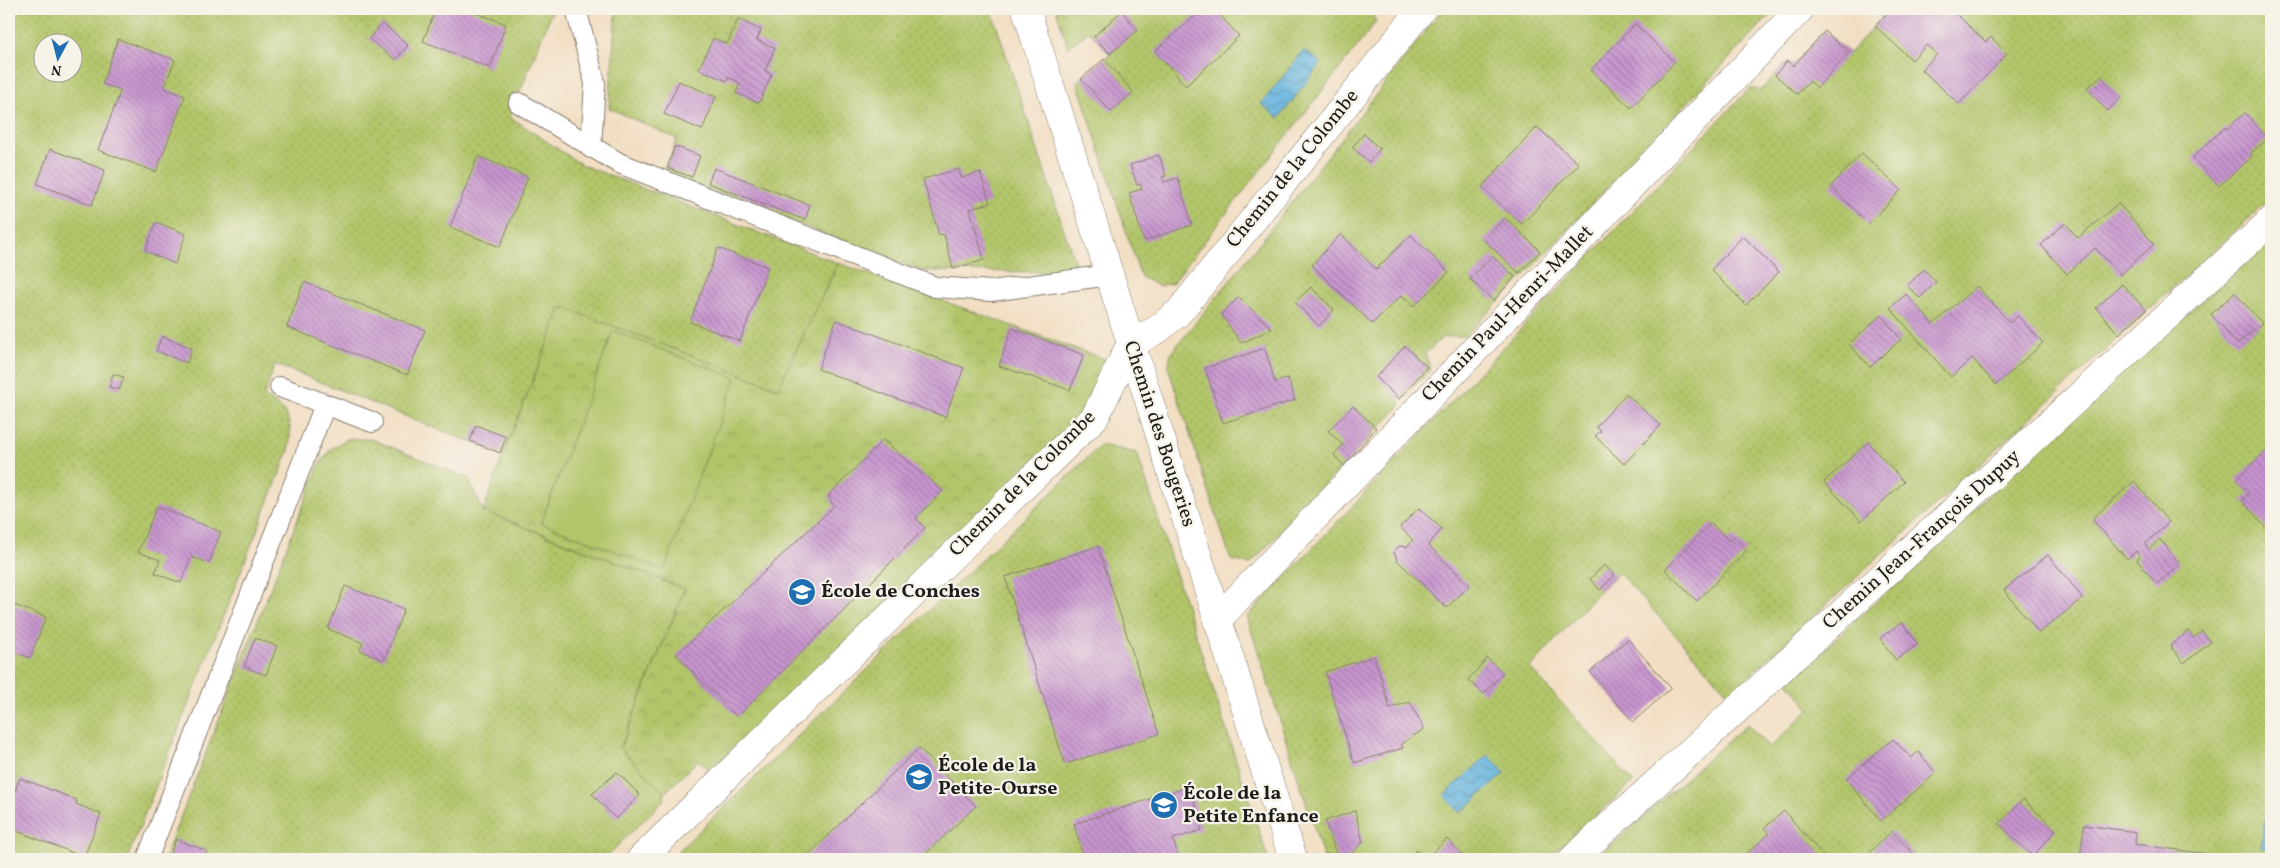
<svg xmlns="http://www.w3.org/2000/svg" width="2280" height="868" font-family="Vollkorn,serif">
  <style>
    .park { fill: url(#park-crowns); stroke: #667042 }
    .garden { fill: url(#garden-dots); stroke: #667042; fill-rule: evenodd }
    .pitch { fill: #b1c569; stroke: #667042 }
    .water { fill: url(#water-waves); stroke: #40687e }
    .building { fill: url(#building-back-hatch) }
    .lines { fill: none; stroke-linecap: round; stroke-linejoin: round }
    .service-casing { stroke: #877d6f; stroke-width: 22 }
    .pedestrian-casing { stroke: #877d6f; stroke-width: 29 }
    .minor-casing { stroke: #877d6f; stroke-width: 29 }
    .service { stroke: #fff; stroke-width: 20 }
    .pedestrian { stroke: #fff; stroke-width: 28 }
    .minor { stroke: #fff; stroke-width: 28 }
    .labels { text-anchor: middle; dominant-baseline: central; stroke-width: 4.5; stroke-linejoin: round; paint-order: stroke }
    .street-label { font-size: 20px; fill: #1c1c1c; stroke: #f7f3e8 }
    .poi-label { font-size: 20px; font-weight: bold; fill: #1c1c1c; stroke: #f7f3e8; text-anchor: start }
  </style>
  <defs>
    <pattern id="park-crowns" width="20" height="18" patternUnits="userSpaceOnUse" patternTransform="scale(1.25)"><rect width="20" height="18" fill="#b1c569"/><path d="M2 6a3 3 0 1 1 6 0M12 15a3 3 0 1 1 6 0" fill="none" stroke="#98a95a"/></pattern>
    <pattern id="garden-dots" width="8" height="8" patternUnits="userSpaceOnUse" patternTransform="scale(1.25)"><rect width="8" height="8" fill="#b1c569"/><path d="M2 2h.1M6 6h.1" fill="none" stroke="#98a95a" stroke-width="1.8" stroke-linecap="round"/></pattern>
    <pattern id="water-waves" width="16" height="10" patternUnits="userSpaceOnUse" patternTransform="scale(1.25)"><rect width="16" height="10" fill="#65b4df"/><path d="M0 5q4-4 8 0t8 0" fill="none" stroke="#5292b4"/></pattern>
    <pattern id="building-back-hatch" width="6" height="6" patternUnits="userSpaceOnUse" patternTransform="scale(1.25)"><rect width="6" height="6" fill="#c794cf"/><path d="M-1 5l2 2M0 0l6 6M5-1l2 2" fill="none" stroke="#a178a7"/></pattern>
  </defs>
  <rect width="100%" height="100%" fill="#f7f3e8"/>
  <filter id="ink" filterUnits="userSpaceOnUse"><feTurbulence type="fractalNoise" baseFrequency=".02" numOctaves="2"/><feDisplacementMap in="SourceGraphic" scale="10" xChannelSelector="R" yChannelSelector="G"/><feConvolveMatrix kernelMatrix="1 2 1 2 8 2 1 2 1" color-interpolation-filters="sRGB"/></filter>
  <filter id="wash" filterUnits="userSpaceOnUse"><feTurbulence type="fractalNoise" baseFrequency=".0096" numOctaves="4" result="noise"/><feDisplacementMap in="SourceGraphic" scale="20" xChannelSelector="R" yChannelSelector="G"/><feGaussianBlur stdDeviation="1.12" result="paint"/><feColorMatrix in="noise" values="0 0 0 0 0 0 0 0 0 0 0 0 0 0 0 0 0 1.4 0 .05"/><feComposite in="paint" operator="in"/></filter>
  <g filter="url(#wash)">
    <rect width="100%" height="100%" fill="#f2dec2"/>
    <polygon class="park" points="838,263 1107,360 1087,411 711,771 698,760 665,793 620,748 685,589 483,511 559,305 778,388"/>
    <g class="garden">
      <path d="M9,9H553L510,117L582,165L838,263L778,388L562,307L503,455L275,364L264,396C290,412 292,420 289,450L127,859H9ZM42,42H72V72H42Z"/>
      <polygon points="616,9 991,9 1075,263 1068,272 923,271 664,173 677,139 609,108"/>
      <polygon points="1056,9 1369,9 1376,22 1172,283 1159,286 1141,277 1077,81 1110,54 1089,31 1068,48"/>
      <polygon points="1443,9 1776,9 1521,279 1465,336 1443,337 1425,354 1431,370 1398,401 1401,405 1250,564 1231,560 1168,367 1171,353 1248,258"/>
      <polygon points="1873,9 2271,9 2271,198 1729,694 1619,573 1600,590 1530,668 1633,782 1548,859 1324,859 1247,617 1749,89 1762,89 1787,61 1793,65 1825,31 1849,53 1882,18"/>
      <polygon points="2271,238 2271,859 1596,859 1747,724 1769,748 1810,709 1788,682 1886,593 2014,471"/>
      <polygon points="347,439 371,439 468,478 483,511 685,589 620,748 665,793 664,800 604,859 164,859 319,465 331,449"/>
      <polygon points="1101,445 1137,453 1268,859 670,859"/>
    </g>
    <polygon class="pitch" points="613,331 736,378 664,570 541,523"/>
    <g class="water">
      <polygon points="1304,50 1321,63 1279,118 1261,104"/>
      <polygon points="1488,755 1505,773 1460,813 1444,795"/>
      <polygon points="2271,776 2271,849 2261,848"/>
    </g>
    <g id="blocks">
      <g class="building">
        <polygon points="436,9 466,9 506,24 490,68 423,41"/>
        <polygon points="1207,9 1214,9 1239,36 1186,86 1155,51 1197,14 1198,16"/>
        <polygon points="1891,9 1951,9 1986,42 1991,37 2007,54 1959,104 1922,70 1937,54 1926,45 1912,60 1875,26"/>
        <polygon points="1122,11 1138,30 1110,54 1094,36"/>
        <polygon points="738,19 761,30 757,40 775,48 765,71 772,74 759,103 736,93 740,83 728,77 727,81 699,69 713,38 727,44"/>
        <polygon points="382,23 408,45 396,60 369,39"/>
        <polygon points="1635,24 1675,62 1631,108 1591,70"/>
        <polygon points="1825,31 1849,53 1817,88 1810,81 1797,94 1775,75 1787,61 1793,66"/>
        <polygon points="118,39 175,60 164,88 185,96 156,172 98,150 121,90 102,84"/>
        <polygon points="1104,59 1133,92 1111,112 1081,79"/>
        <polygon points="2101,76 2121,98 2107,111 2087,88"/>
        <polygon points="679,81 716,97 702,130 664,114"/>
        <polygon points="2245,113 2268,139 2250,154 2253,156 2219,186 2192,158 2225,127 2227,129"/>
        <polygon points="1537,127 1579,164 1522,224 1482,187"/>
        <polygon points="1364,134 1380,149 1369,162 1352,147"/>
        <polygon points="675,146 700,156 692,177 667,168"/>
        <polygon points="50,149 105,170 92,205 37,184"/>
        <polygon points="1862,153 1901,190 1868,224 1831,186"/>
        <polygon points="1159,155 1166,176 1162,177 1164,182 1178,178 1192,225 1144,241 1129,193 1142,189 1140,184 1137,185 1130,165"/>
        <polygon points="478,156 528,177 500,247 450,227"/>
        <polygon points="714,168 810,205 805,220 708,183"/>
        <polygon points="959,169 961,178 980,172 990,203 970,209 984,260 953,269 944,234 939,235 923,179"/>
        <polygon points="2118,203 2154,244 2120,275 2095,248 2067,274 2041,245 2065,223 2078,238"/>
        <polygon points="1505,218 1540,251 1519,273 1484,240"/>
        <polygon points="156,222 186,234 175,264 145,251"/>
        <polygon points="1341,234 1376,269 1411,235 1449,272 1414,306 1402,295 1372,324 1312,265"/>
        <polygon points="1743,236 1779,272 1746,305 1711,270"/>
        <polygon points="718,248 768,267 740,341 690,322"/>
        <polygon points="1492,256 1515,277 1493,301 1470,279"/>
        <polygon points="1924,269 1936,282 1920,298 1907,286"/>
        <polygon points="304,282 425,330 407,375 287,327"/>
        <polygon points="2122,284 2146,310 2119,334 2096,308"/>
        <polygon points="1977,286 2010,323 2018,316 2043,343 1996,385 1972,358 1951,377 1890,308 1906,294 1933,324"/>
        <polygon points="1311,287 1334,310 1319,326 1295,302"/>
        <polygon points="2235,293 2262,323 2237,344 2211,314"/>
        <polygon points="1239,297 1272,329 1241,343 1221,314"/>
        <polygon points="1881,315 1901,339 1870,367 1849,344"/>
        <polygon points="836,320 964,368 945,417 818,369"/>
        <polygon points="1012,328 1084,355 1070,390 999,366"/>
        <polygon points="162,336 192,348 187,363 156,351"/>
        <polygon points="1405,346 1427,367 1399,399 1376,377"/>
        <polygon points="1265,348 1275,382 1288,378 1295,400 1223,423 1205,368"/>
        <polygon points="113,374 124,377 119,390 109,387"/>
        <polygon points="1626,394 1661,425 1624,464 1595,436 1601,431 1596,427"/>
        <polygon points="1353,406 1376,428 1344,466 1334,455 1343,445 1328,431"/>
        <polygon points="476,425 506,437 500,453 470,441"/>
        <polygon points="883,440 943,491 916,518 925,528 737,717 676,655 834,506 828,496"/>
        <polygon points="1868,442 1904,482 1861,521 1824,482"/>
        <polygon points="2271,447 2271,534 2242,500 2249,494 2236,479"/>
        <polygon points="2134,481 2169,522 2145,544 2149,549 2160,539 2180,564 2157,584 2137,560 2140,556 2136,551 2127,559 2092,519"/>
        <polygon points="157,506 221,532 209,563 191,557 181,583 155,573 160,560 138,552"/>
        <polygon points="1419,508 1442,529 1428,545 1470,585 1447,608 1397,560 1394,552 1399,546 1407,547 1413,540 1400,527"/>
        <polygon points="1711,523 1729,541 1733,536 1747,550 1697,601 1665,570"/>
        <polygon points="1098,546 1159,734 1065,764 1005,577"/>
        <polygon points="2048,555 2083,598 2039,633 2004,590"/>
        <polygon points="1604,565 1615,575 1600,590 1590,579"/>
        <polygon points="345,586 404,609 384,660 360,650 363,643 328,629"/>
        <polygon points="9,603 46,617 30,658 9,650"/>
        <polygon points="1902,622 1918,644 1896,660 1880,638"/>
        <polygon points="2188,631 2194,638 2202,631 2211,642 2184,663 2170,646"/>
        <polygon points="255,638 277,646 266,675 244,667"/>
        <polygon points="1628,639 1671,688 1633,722 1590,672"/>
        <polygon points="1374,656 1390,708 1410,702 1424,729 1401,744 1403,748 1354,763 1325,672"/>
        <polygon points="1487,658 1503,673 1484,694 1468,680"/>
        <polygon points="1893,739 1911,758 1918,752 1936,773 1881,821 1846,779"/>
        <polygon points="919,748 976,806 920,859 804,859"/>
        <polygon points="617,772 640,795 616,819 592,794"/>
        <polygon points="20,778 77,800 76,804 101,814 84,857 9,828 9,806"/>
        <polygon points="1190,786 1202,830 1173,839 1179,859 1117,859 1116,855 1101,859 1084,859 1074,824"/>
        <polygon points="2023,799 2056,830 2033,856 1999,824"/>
        <polygon points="1355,811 1363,842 1347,859 1338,859 1325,821"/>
        <polygon points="1784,811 1826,859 1741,859 1769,834 1764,828"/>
        <polygon points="2084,825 2136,832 2135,844 2244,859 2080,859"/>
        <polygon points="1892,831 1916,857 1913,859 1876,859 1870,852"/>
        <polygon points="176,839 207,851 203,859 168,859"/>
        <polygon points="1447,839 1466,859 1406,859 1417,850 1425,859"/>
      </g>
    </g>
  </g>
  <g filter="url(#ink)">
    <use href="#blocks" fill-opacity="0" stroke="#877d6f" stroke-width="1"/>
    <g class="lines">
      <g class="service-casing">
        <g id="service">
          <polyline points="576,9 595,83 591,148"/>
          <polyline points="519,103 619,163 935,287 991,291 1110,275"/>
          <polyline points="280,387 372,422"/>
          <polyline points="147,859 325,405"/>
        </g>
      </g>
      <g class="pedestrian-casing">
        <polyline id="pedestrian" points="680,821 1095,417 1130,345"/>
      </g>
      <g class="minor-casing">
        <g id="minor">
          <polyline points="1026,9 1293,859"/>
          <polyline points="1130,345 1158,329 1179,312 1422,9"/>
          <polyline points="1217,620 1800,9"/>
          <polyline points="641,859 680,821"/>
          <polyline points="1573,859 2271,221"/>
        </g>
      </g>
      <use href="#service" class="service"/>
      <use href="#pedestrian" class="pedestrian"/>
      <use href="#minor" class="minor"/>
    </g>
  </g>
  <defs>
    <g id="school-disc" transform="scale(1.4375)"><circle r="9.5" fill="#1f6fb2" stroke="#f7f3e8"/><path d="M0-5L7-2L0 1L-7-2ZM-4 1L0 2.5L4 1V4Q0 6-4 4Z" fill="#fff"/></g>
  </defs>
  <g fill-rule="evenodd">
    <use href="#school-disc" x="802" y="592"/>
    <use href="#school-disc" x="919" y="777"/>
    <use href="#school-disc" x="1164" y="805"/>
  </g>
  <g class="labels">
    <g class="street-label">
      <text transform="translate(1293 169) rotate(-51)">Chemin de la Colombe</text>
      <text transform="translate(1508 314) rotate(-46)">Chemin Paul-Henri-Mallet</text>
      <text transform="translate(1159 434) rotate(72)">Chemin des Bougeries</text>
      <text transform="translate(1023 484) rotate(-45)">Chemin de la Colombe</text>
      <text transform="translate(1922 540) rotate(-42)">Chemin Jean-François Dupuy</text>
    </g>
    <g class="poi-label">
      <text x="821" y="592">École de Conches</text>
      <text x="938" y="766">École de la<tspan x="938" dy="23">Petite-Ourse</tspan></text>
      <text x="1183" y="794">École de la<tspan x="1183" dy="23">Petite Enfance</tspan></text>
    </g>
  </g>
  <rect width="2280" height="868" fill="none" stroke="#f7f3e8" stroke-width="30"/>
  <g transform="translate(58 58) rotate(187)"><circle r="24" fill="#f7f3e8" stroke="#9f9d96"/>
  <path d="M0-4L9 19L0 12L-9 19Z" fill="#1f6fb2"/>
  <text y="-8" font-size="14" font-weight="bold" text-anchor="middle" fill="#1c1c1c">N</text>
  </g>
</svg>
